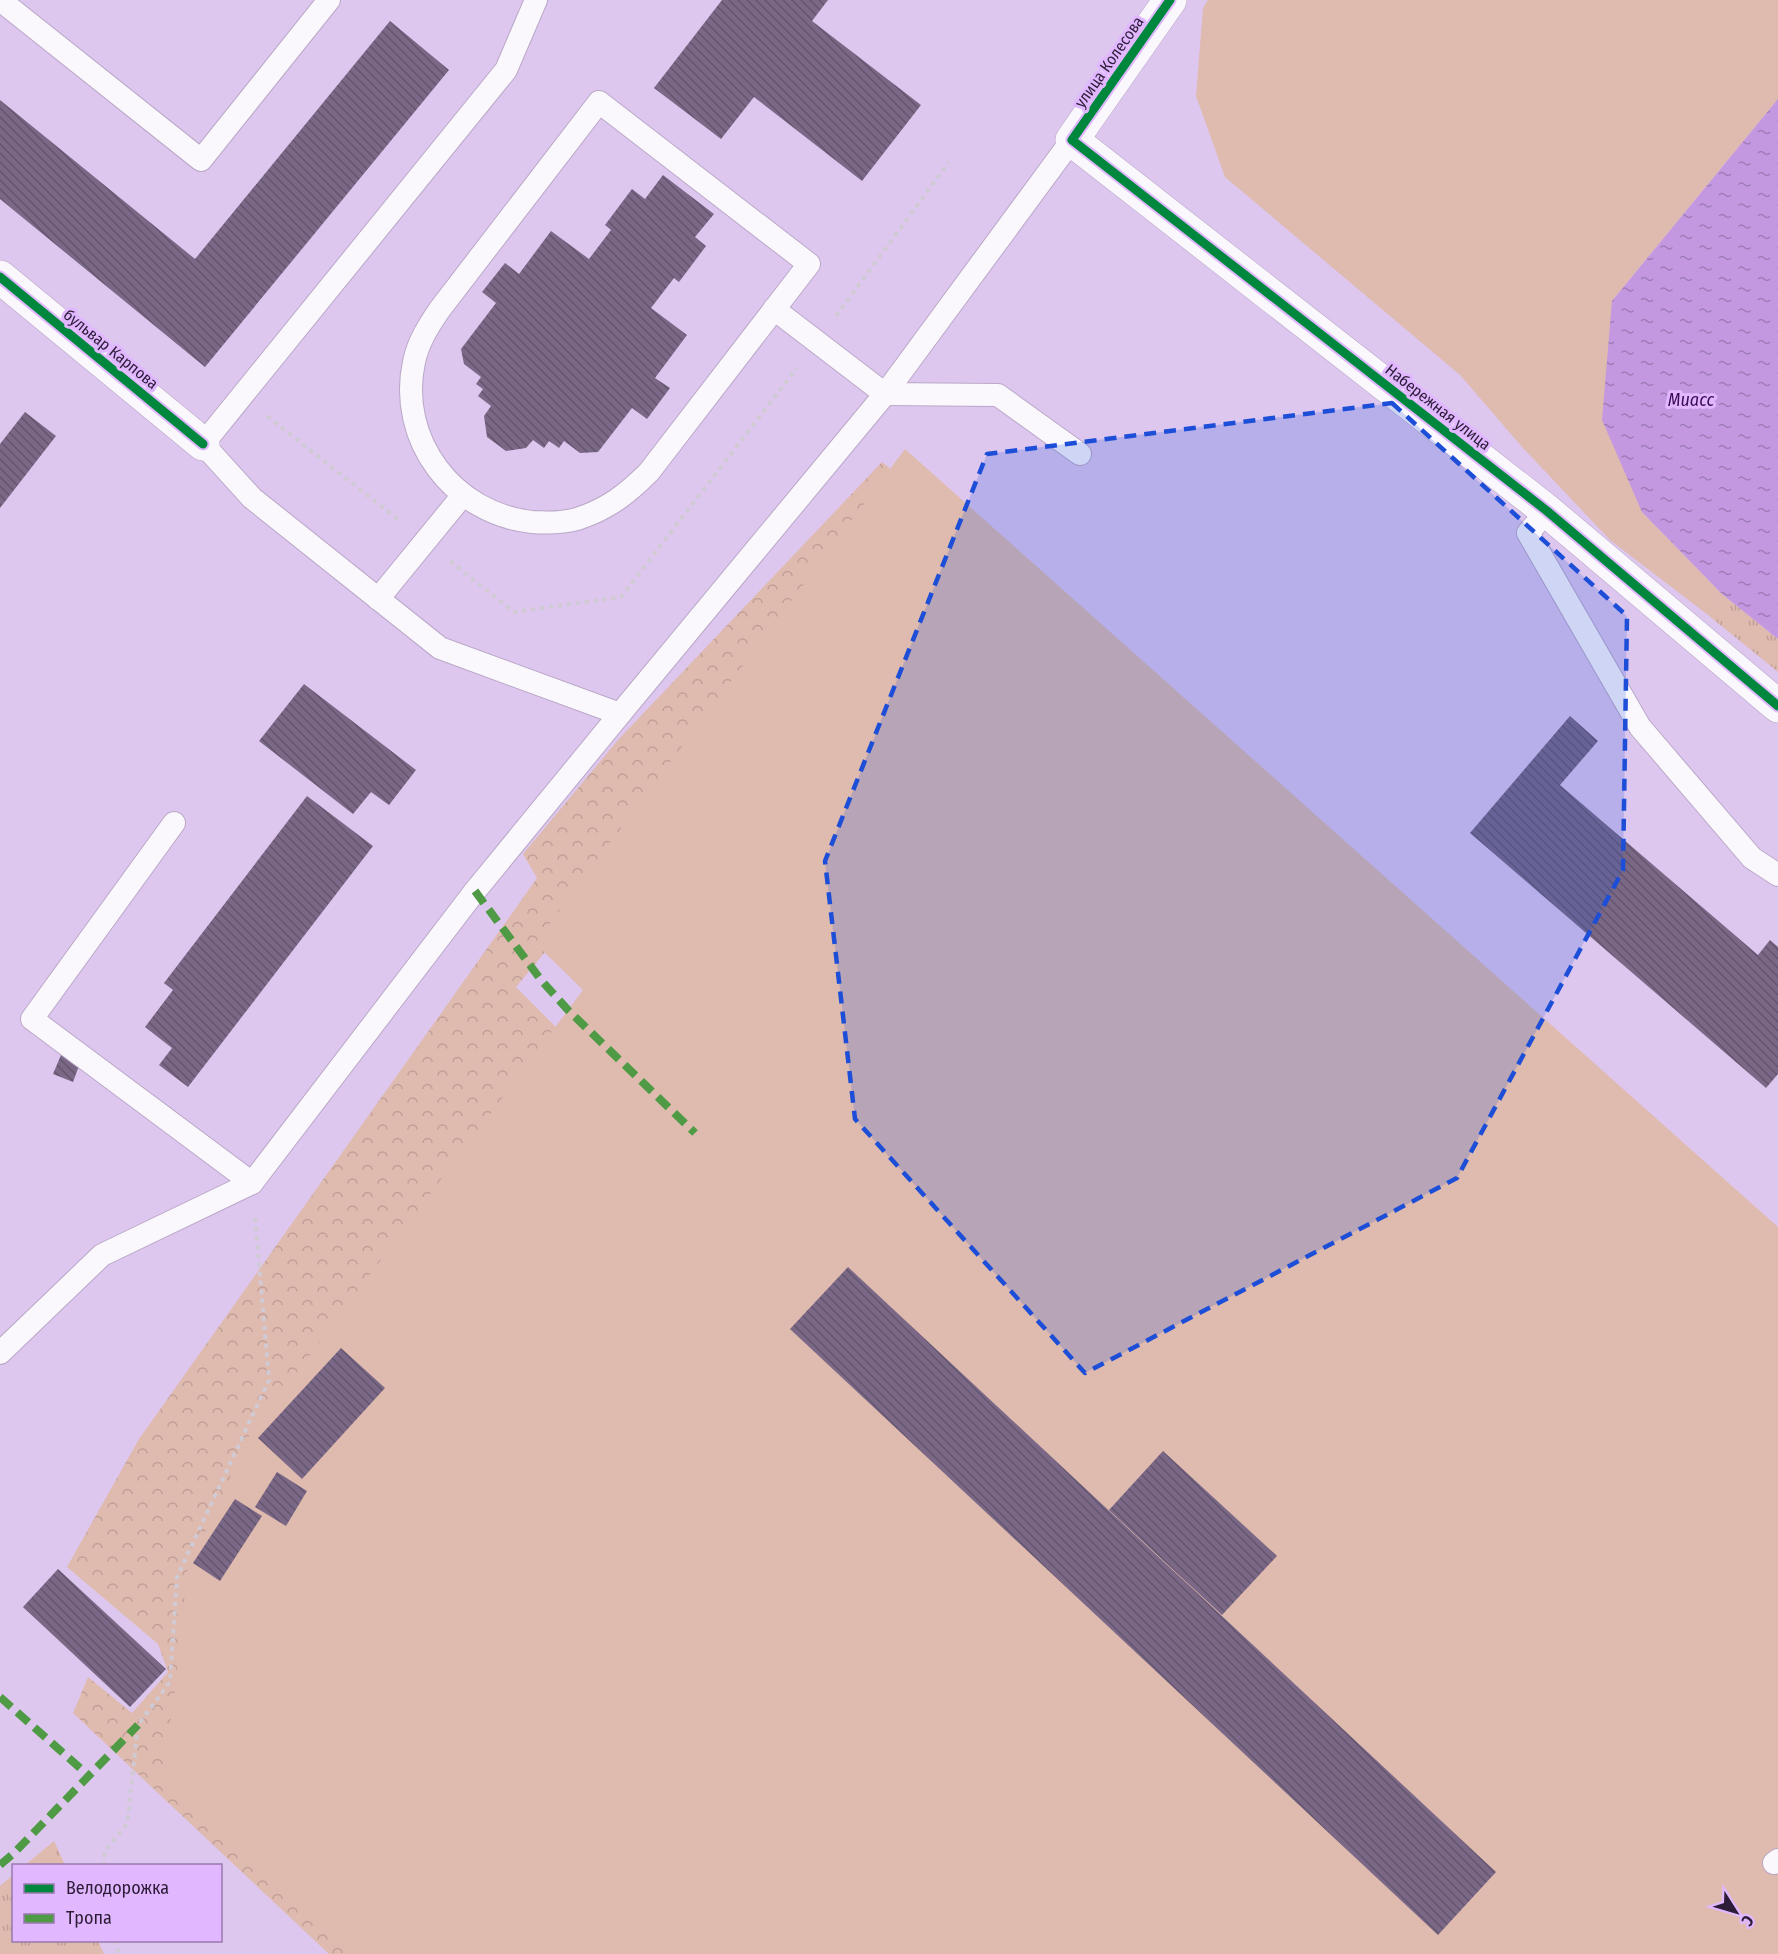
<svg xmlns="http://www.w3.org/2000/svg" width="1778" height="1954" font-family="'Fira Sans Condensed',sans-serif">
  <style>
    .grass { fill: url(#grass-tufts) }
    .forest { fill: url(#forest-crowns) }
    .green { fill: #dfbaaf }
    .water { fill: url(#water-ripples) }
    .building { fill: url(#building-back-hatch) }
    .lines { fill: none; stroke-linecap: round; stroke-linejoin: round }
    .service-casing { stroke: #baa8c7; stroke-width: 24 }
    .minor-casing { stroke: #baa8c7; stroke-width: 34 }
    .tertiary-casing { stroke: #baa8c7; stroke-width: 34 }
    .path { stroke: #d0cad5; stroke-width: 4; stroke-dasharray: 4.5 4.5; stroke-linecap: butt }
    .service { stroke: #faf7fd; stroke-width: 22 }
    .minor { stroke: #faf7fd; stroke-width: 33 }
    .tertiary { stroke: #faf7fd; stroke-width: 33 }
    .quiet { stroke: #4f9a44; stroke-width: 8; stroke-dasharray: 15 8; stroke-linecap: butt }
    .cycleway-casing { stroke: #e1b7ff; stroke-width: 13 }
    .cycleway { stroke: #00873e; stroke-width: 9 }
    .marked { fill: #1d4ed8; fill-opacity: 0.2; stroke: #1d4ed8; stroke-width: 4.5; stroke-dasharray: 12 8; stroke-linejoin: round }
    .labels { text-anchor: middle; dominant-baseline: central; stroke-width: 6; stroke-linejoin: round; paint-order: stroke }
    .street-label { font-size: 16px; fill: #2c1c37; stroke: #e1b7ff }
    .water-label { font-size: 18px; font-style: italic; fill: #3d0958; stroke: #e1b7ff }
  </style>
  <defs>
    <pattern id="grass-tufts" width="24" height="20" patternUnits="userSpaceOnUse" patternTransform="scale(1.5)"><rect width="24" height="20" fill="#dfbaaf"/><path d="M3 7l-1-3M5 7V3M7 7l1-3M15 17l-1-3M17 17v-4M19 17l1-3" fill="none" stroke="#c09f97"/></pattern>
    <pattern id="forest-crowns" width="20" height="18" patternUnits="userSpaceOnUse" patternTransform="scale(1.5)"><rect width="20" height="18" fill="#dfbaaf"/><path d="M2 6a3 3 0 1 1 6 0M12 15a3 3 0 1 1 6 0" fill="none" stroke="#c09f97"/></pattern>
    <pattern id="water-ripples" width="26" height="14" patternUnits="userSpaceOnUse" patternTransform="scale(1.5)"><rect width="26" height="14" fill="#c398e0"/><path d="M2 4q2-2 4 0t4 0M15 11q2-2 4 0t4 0" fill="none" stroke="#9f7bb6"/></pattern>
    <pattern id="building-back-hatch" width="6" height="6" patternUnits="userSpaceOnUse" patternTransform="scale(1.5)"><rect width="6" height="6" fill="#7a6886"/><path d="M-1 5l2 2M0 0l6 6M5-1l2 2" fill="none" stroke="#64556e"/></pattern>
  </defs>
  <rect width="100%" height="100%" fill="#dec7ef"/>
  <g class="grass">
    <polygon points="1722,594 1778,639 1778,672 1708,615"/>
    <polygon points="54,1841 65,1865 25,1865"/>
    <polygon points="13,1875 14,1940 98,1941 104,1954 0,1954 0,1886"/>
  </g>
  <polygon class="forest" points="882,462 925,496 516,987 670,1142 488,1954 329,1954 73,1713 88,1677 132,1713 168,1672 158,1644 67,1567 139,1439 537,878 523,854 618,740"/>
  <g class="green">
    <polygon points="1208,0 1778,0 1778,99 1612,301 1642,512 1722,594 1708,615 1610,540 1523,448 1460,375 1225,177 1196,96 1203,8"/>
    <polygon points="905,449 1778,1227 1778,1954 347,1954 162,1784 177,1673 187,1572 249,1436 583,990 535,943"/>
  </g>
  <polygon class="water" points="1778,99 1778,639 1722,594 1642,512 1602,420 1612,301"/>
  <g class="building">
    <polygon points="722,0 828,0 812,21 921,105 862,181 754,97 721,139 654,88"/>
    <polygon points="390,21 449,70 205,367 0,199 0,100 195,259"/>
    <polygon points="663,175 714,214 695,237 706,246 679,282 674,278 651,308 687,335 655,378 670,388 647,419 632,408 598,452 580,453 564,441 559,448 549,441 544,448 533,440 526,448 506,451 487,437 484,416 491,406 478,396 483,389 476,384 481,377 464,364 461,349 496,303 482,292 505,263 519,274 551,231 589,259 611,230 605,225 632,189 645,199"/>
    <polygon points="25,412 56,436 0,508 0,444"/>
    <polygon points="304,684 416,770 389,805 371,792 353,814 259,741"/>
    <polygon points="1570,716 1598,741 1560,785 1758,955 1770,940 1778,947 1778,1074 1766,1088 1470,833"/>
    <polygon points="307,796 373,846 188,1087 159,1065 172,1048 145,1027 173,990 164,983"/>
    <polygon points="61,1055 80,1063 73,1082 53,1074"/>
    <polygon points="848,1267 1496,1872 1438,1935 790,1329"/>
    <polygon points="341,1348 385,1388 302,1479 258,1438"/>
    <polygon points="1163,1451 1277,1556 1222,1615 1109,1510"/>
    <polygon points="277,1472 307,1491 286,1526 255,1507"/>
    <polygon points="235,1499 262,1516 220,1581 193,1563"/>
    <polygon points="58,1569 166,1669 130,1707 23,1607"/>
  </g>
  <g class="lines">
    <g class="service-casing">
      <g id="service">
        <polyline points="0,0 201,160 329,0"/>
        <polyline points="536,0 506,70 203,444 252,498 440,648 620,714 885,394 1072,140"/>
        <path d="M599,102L809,264L649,472C627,494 608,509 577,519C563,523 547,523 532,522C454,514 397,440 414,362C418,342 429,325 440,309Z"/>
        <polyline points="774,309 885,394 998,395 1080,454"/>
        <polyline points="1547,511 1528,533 1640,727 1752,858 1778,875"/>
        <polyline points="378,599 463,495"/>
        <polyline points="174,823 32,1019 252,1183 475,891 620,714"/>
        <polyline points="0,1353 102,1255 252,1183"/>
        <polyline points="1774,1863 1778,1860"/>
      </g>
    </g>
    <g class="minor-casing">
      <polyline id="minor" points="0,277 203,444"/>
    </g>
    <g class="tertiary-casing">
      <polyline id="tertiary" points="1170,0 1072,140 1547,511 1778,706"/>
    </g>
    <g class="path">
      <polyline points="836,316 949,162"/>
      <polyline points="267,416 400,521"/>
      <polyline points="450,561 514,612 621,597 797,368"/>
      <polyline points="103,1866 105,1851 127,1824 138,1725 170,1682 177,1577 269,1380 255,1216"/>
      <polyline points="114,1940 119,1954"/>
    </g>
    <use href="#service" class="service"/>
    <use href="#minor" class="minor"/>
    <use href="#tertiary" class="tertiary"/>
    <g class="quiet">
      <polyline points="475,891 541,980 568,1010 695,1133"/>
      <polyline points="0,1697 89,1776"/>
      <polyline points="0,1865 13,1854 138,1725"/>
    </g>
    <g class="cycleway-casing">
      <g id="cycleway">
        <polyline points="1170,0 1072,140 1547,511 1778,706"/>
        <polyline points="0,277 203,444"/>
      </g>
    </g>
    <use href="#cycleway" class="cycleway"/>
  </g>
  <path class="marked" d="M1392,403L1627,616L1623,870L1457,1178L1085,1373L855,1119L825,861L987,454Z"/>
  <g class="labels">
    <g class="street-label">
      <text transform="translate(1109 62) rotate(-55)">улица Колесова</text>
      <text transform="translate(111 349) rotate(39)">бульвар Карпова</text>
      <text transform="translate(1438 407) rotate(38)">Набережная улица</text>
    </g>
    <g class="water-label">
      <text x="1691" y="400">Миасс</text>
    </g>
  </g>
  <rect x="12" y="1864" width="210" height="78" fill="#e1b7ff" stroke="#9979af" stroke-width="1.5"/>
  <rect x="24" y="1884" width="30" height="9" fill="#00873e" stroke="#9979af" stroke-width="1.5"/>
  <text x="66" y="1894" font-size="18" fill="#2c1c37">Велодорожка</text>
  <rect x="24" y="1914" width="30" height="9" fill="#4f9a44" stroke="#9979af" stroke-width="1.5"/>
  <text x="66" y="1924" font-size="18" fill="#2c1c37">Тропа</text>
  <g transform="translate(1736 1912) rotate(127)" stroke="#e1b7ff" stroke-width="4.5" paint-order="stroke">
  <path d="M0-4.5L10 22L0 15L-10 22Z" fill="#2c1c37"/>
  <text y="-9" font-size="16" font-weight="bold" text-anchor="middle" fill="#2c1c37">С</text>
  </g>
</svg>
